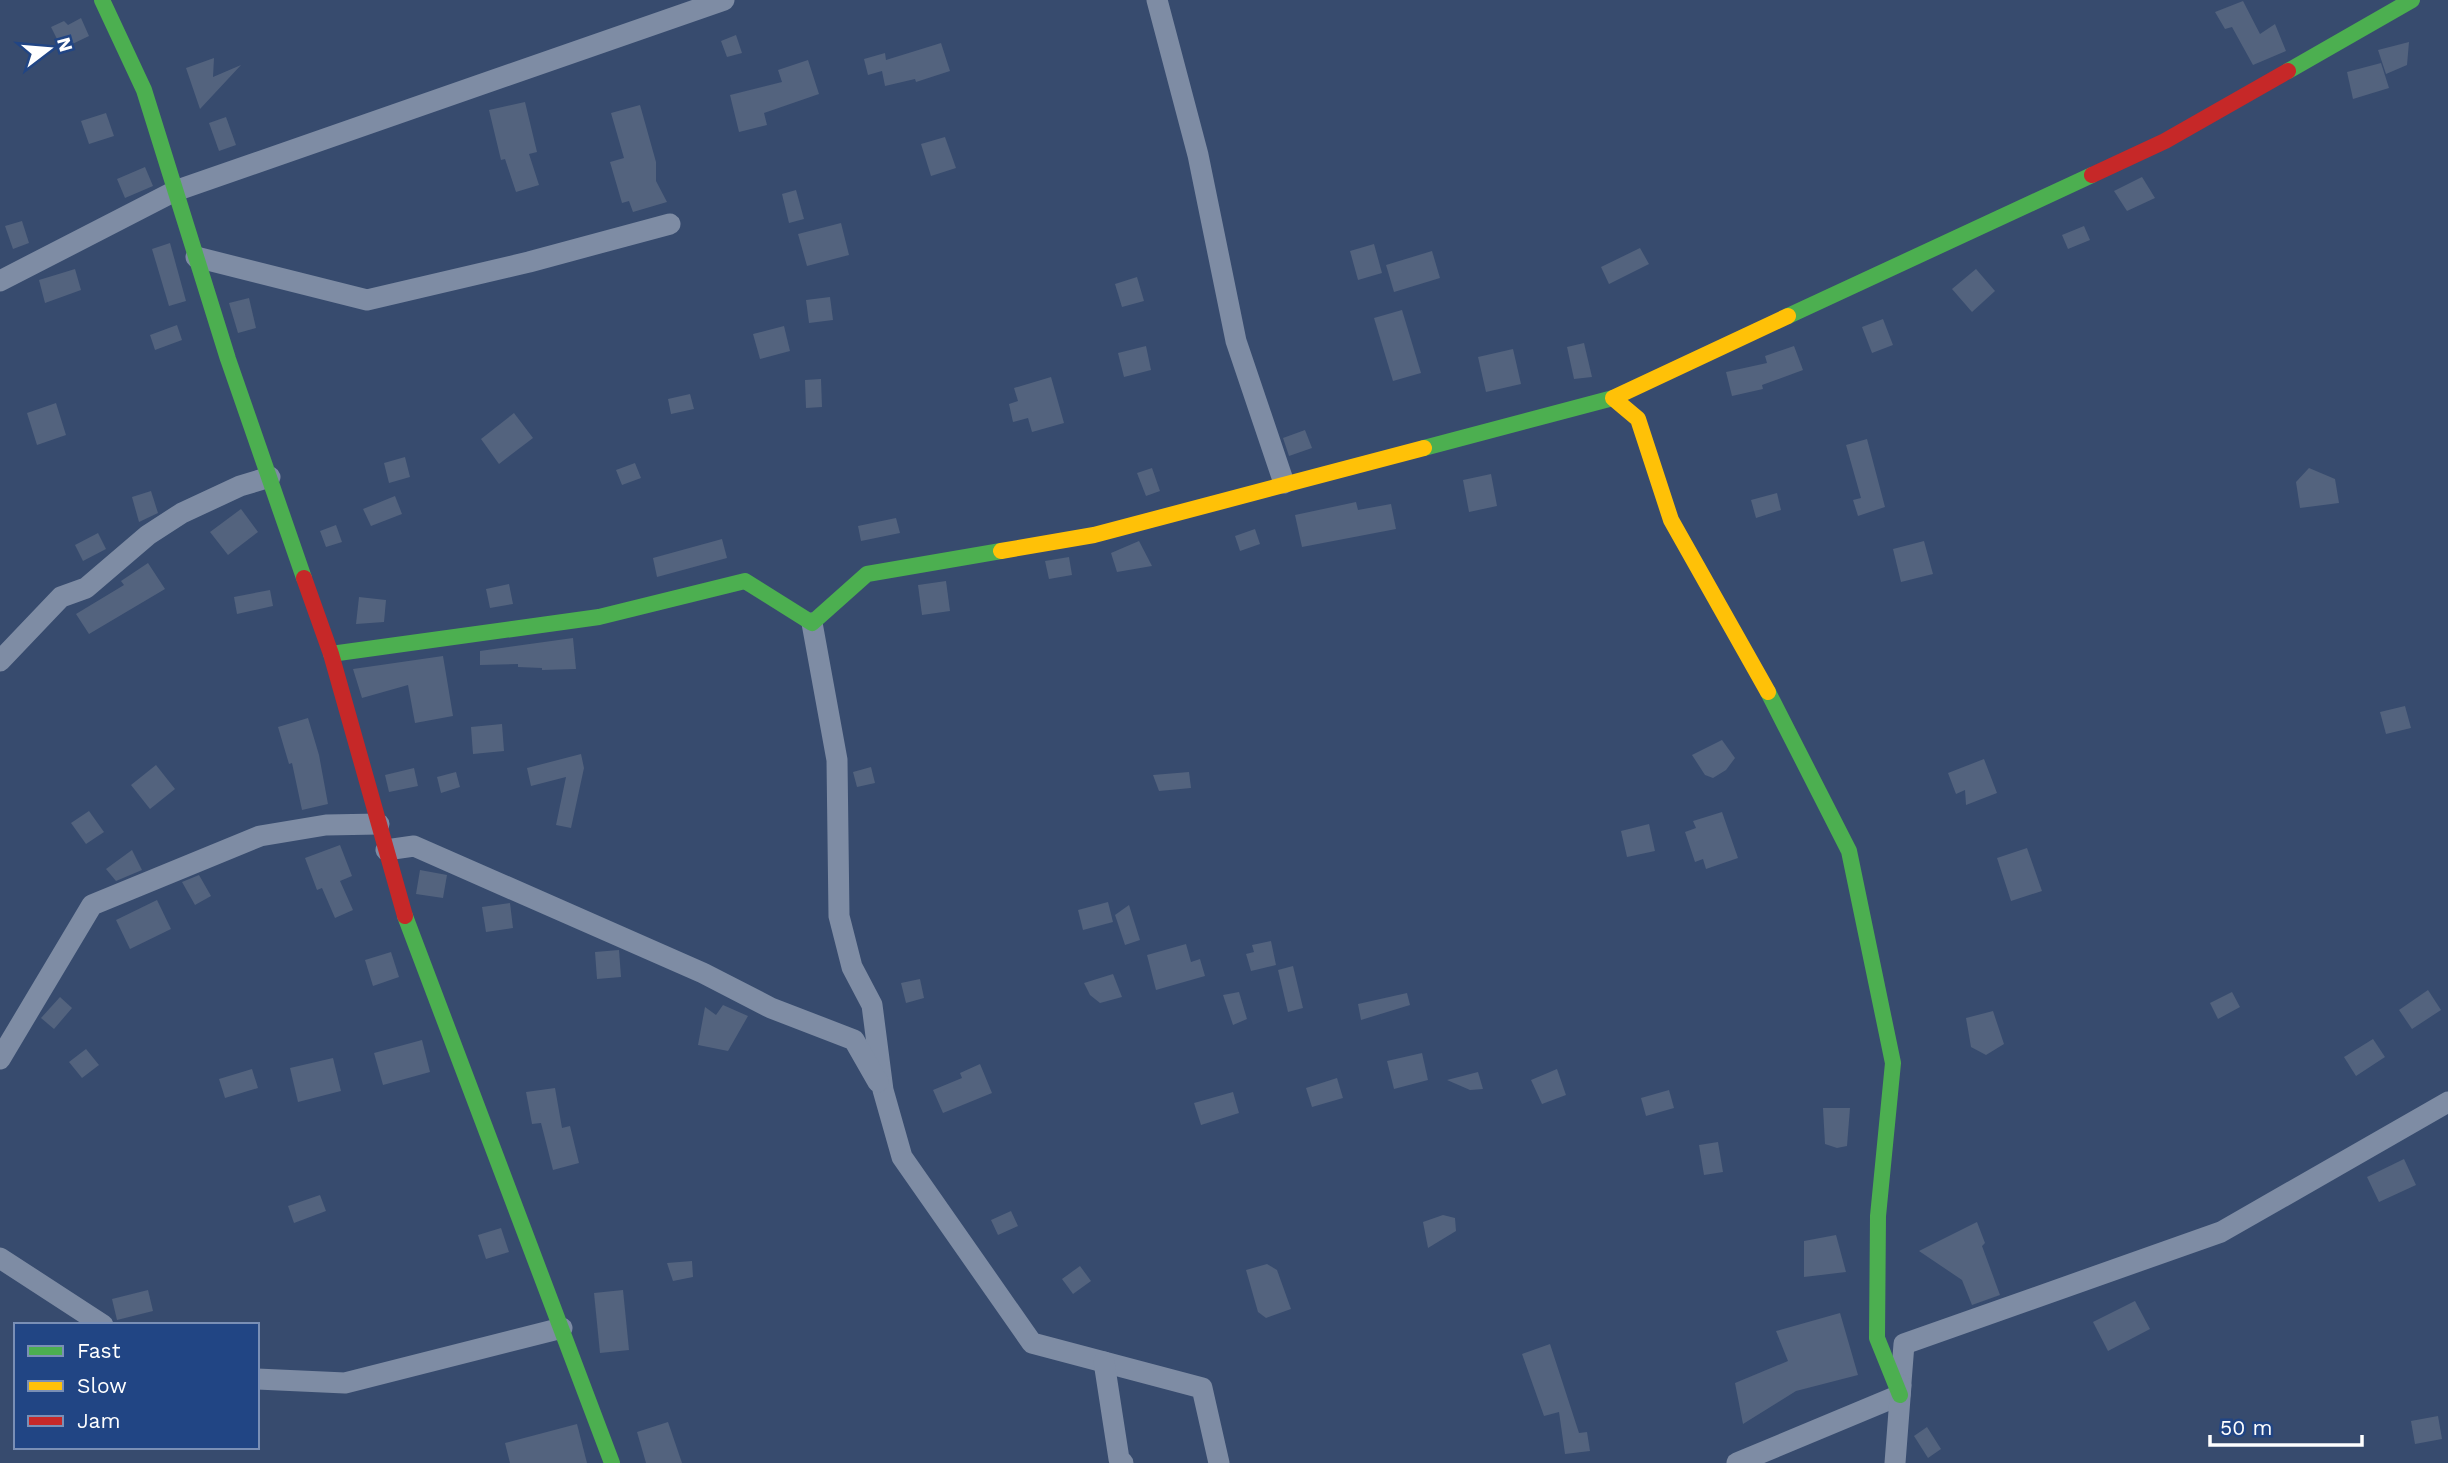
<svg xmlns="http://www.w3.org/2000/svg" width="2448" height="1463" font-family="'Work Sans',sans-serif">
  <style>
    .building { fill: #53637e }
    .lines { fill: none; stroke-linecap: round; stroke-linejoin: round }
    .street { stroke: #7e8ca4; stroke-width: 21 }
    .fast { stroke: #4caf50; stroke-width: 16 }
    .slow { stroke: #ffc107; stroke-width: 16 }
    .jam { stroke: #c62828; stroke-width: 16 }
  </style>
  <rect width="100%" height="100%" fill="#374b6e"/>
  <g class="building">
    <polygon points="2243,1 2260,34 2275,24 2286,51 2253,65 2232,27 2225,29 2215,12"/>
    <polygon points="81,18 89,36 62,49 51,27 64,21 68,25"/>
    <polygon points="736,35 742,53 727,57 721,41"/>
    <polygon points="2409,42 2407,65 2386,74 2378,50"/>
    <polygon points="941,43 950,71 916,82 915,79 885,86 882,71 868,75 864,59 885,53 886,60"/>
    <polygon points="214,58 213,77 241,65 200,109 186,68"/>
    <polygon points="808,60 819,94 764,113 767,125 739,132 730,95 782,82 778,70"/>
    <polygon points="2381,63 2389,88 2353,99 2347,72"/>
    <polygon points="525,102 537,152 529,154 539,185 516,192 505,159 501,160 489,110"/>
    <polygon points="640,105 656,162 656,181 667,202 633,212 629,201 622,203 610,162 624,158 611,113"/>
    <polygon points="106,113 114,136 89,144 81,121"/>
    <polygon points="226,117 236,145 219,151 209,123"/>
    <polygon points="945,137 956,168 931,176 921,144"/>
    <polygon points="145,167 153,186 125,198 117,179"/>
    <polygon points="2142,177 2155,198 2127,211 2114,191"/>
    <polygon points="796,190 804,219 789,223 782,194"/>
    <polygon points="22,221 29,243 13,249 5,226"/>
    <polygon points="841,223 849,255 807,266 798,234"/>
    <polygon points="2084,226 2090,240 2068,249 2062,235"/>
    <polygon points="170,243 186,301 169,306 152,249"/>
    <polygon points="1374,244 1382,273 1358,280 1350,251"/>
    <polygon points="1640,248 1649,264 1609,284 1601,267"/>
    <polygon points="1432,251 1440,278 1394,292 1386,265"/>
    <polygon points="75,269 81,290 45,303 39,280"/>
    <polygon points="1976,269 1995,291 1972,312 1952,289"/>
    <polygon points="1137,277 1144,301 1122,307 1115,284"/>
    <polygon points="830,297 833,320 809,323 806,300"/>
    <polygon points="249,298 256,328 238,333 229,303"/>
    <polygon points="1402,310 1421,373 1393,381 1374,318"/>
    <polygon points="1883,319 1893,345 1872,353 1862,327"/>
    <polygon points="177,325 182,340 155,350 150,335"/>
    <polygon points="784,326 790,351 760,359 753,334"/>
    <polygon points="1584,343 1592,377 1574,379 1567,347"/>
    <polygon points="1146,346 1151,370 1124,377 1118,353"/>
    <polygon points="1794,346 1803,370 1762,385 1763,389 1732,396 1726,372 1767,363 1765,356"/>
    <polygon points="1513,349 1521,384 1486,392 1478,357"/>
    <polygon points="1051,377 1064,423 1032,432 1028,418 1013,422 1009,404 1018,401 1014,388"/>
    <polygon points="821,379 822,407 806,408 805,380"/>
    <polygon points="690,394 694,409 671,414 668,399"/>
    <polygon points="56,403 66,435 37,445 27,413"/>
    <polygon points="514,413 533,438 499,464 481,439"/>
    <polygon points="1305,430 1312,448 1289,456 1283,438"/>
    <polygon points="1867,439 1885,507 1858,516 1853,500 1861,498 1846,445"/>
    <polygon points="405,457 410,477 389,483 384,463"/>
    <polygon points="635,463 641,478 622,485 616,470"/>
    <polygon points="1152,468 1160,491 1146,496 1137,473"/>
    <polygon points="2309,468 2335,479 2339,503 2300,508 2296,482"/>
    <polygon points="1491,474 1497,506 1469,512 1463,480"/>
    <polygon points="151,491 158,513 139,522 132,497"/>
    <polygon points="1777,493 1781,510 1756,518 1751,500"/>
    <polygon points="395,496 402,514 371,526 363,509"/>
    <polygon points="1356,502 1358,510 1391,504 1396,529 1302,547 1295,515"/>
    <polygon points="241,509 258,532 228,555 210,532"/>
    <polygon points="896,518 900,533 861,541 858,526"/>
    <polygon points="336,525 342,542 326,547 320,531"/>
    <polygon points="1255,529 1260,544 1240,551 1235,536"/>
    <polygon points="98,533 106,549 83,561 75,545"/>
    <polygon points="722,539 727,558 657,577 653,558"/>
    <polygon points="1139,541 1152,566 1117,572 1111,553"/>
    <polygon points="1924,541 1933,574 1901,582 1893,549"/>
    <polygon points="1069,557 1072,575 1049,579 1045,561"/>
    <polygon points="148,563 165,589 89,634 76,614 124,585 121,581"/>
    <polygon points="946,581 950,611 922,615 918,585"/>
    <polygon points="509,584 513,604 490,608 486,589"/>
    <polygon points="270,590 273,606 237,614 234,597"/>
    <polygon points="359,597 386,600 384,622 356,624"/>
    <polygon points="573,638 576,669 542,670 542,668 518,667 518,664 480,665 480,651"/>
    <polygon points="443,656 453,716 415,723 408,685 362,698 353,669"/>
    <polygon points="2405,706 2411,728 2386,734 2380,712"/>
    <polygon points="308,718 319,755 328,804 302,810 292,763 289,764 278,727"/>
    <polygon points="502,724 504,751 473,754 471,727"/>
    <polygon points="1722,740 1735,758 1726,770 1713,778 1705,775 1692,755"/>
    <polygon points="581,754 584,768 571,828 556,825 566,777 531,786 527,768"/>
    <polygon points="1984,759 1997,793 1966,805 1965,790 1956,794 1948,773"/>
    <polygon points="156,765 175,789 150,809 131,785"/>
    <polygon points="871,767 875,783 857,787 853,772"/>
    <polygon points="414,768 418,786 389,792 385,775"/>
    <polygon points="456,772 460,787 441,793 437,777"/>
    <polygon points="1189,772 1191,788 1159,791 1153,775"/>
    <polygon points="89,811 104,832 86,844 71,823"/>
    <polygon points="1722,812 1738,858 1706,869 1703,859 1695,862 1685,832 1696,828 1693,821"/>
    <polygon points="1649,824 1655,851 1627,857 1621,831"/>
    <polygon points="340,845 352,876 340,881 353,910 335,918 322,888 317,890 305,858"/>
    <polygon points="2027,848 2042,891 2011,901 1997,858"/>
    <polygon points="132,850 142,870 116,881 106,869"/>
    <polygon points="420,870 447,875 443,898 416,894"/>
    <polygon points="199,875 211,896 195,905 182,882"/>
    <polygon points="157,900 171,929 130,949 116,920"/>
    <polygon points="1108,902 1113,922 1083,930 1078,910"/>
    <polygon points="510,903 513,928 486,932 482,907"/>
    <polygon points="1129,905 1140,940 1125,945 1115,915"/>
    <polygon points="1271,941 1276,965 1251,971 1246,954 1254,952 1252,945"/>
    <polygon points="1186,944 1191,962 1200,959 1205,976 1156,990 1147,955"/>
    <polygon points="619,950 621,977 597,979 595,952"/>
    <polygon points="391,952 399,977 373,986 365,960"/>
    <polygon points="1293,966 1303,1008 1288,1012 1278,970"/>
    <polygon points="1113,974 1122,997 1100,1003 1090,995 1084,983"/>
    <polygon points="920,979 924,998 906,1003 901,983"/>
    <polygon points="2428,990 2441,1010 2412,1029 2399,1010"/>
    <polygon points="1239,992 1247,1019 1233,1025 1223,995"/>
    <polygon points="2232,992 2240,1007 2218,1019 2210,1003"/>
    <polygon points="1407,993 1410,1005 1361,1020 1358,1004"/>
    <polygon points="60,997 72,1008 54,1029 41,1018"/>
    <polygon points="723,1005 748,1016 728,1051 698,1045 705,1007 716,1015"/>
    <polygon points="1993,1011 2004,1044 1986,1055 1971,1047 1966,1018"/>
    <polygon points="2373,1039 2385,1057 2356,1076 2344,1057"/>
    <polygon points="422,1040 430,1072 383,1085 374,1053"/>
    <polygon points="86,1049 99,1065 82,1078 69,1062"/>
    <polygon points="1422,1053 1428,1080 1394,1089 1387,1061"/>
    <polygon points="333,1058 341,1091 298,1102 290,1068"/>
    <polygon points="980,1064 992,1093 943,1113 933,1090 962,1078 960,1073"/>
    <polygon points="252,1069 258,1088 225,1098 219,1079"/>
    <polygon points="1557,1069 1566,1095 1542,1104 1531,1080"/>
    <polygon points="1478,1072 1483,1089 1470,1090 1447,1080"/>
    <polygon points="1337,1078 1343,1098 1312,1107 1306,1088"/>
    <polygon points="555,1088 562,1128 570,1126 579,1163 553,1170 541,1123 532,1124 526,1092"/>
    <polygon points="1669,1090 1674,1108 1646,1116 1641,1098"/>
    <polygon points="1233,1092 1239,1113 1201,1125 1194,1103"/>
    <polygon points="1823,1108 1850,1108 1847,1146 1837,1148 1825,1144"/>
    <polygon points="1718,1142 1723,1172 1704,1175 1699,1145"/>
    <polygon points="2404,1159 2416,1185 2379,1202 2367,1177"/>
    <polygon points="320,1195 326,1211 294,1223 288,1206"/>
    <polygon points="1011,1211 1018,1226 998,1235 991,1220"/>
    <polygon points="1443,1215 1455,1218 1456,1231 1428,1248 1423,1222"/>
    <polygon points="1977,1222 1985,1243 1982,1246 2000,1295 1972,1305 1962,1280 1919,1251"/>
    <polygon points="501,1228 509,1252 486,1259 478,1235"/>
    <polygon points="1836,1235 1846,1272 1804,1277 1804,1241"/>
    <polygon points="692,1261 693,1277 673,1281 667,1263"/>
    <polygon points="1267,1264 1277,1270 1291,1309 1266,1318 1258,1312 1246,1270"/>
    <polygon points="1080,1266 1091,1281 1073,1294 1062,1279"/>
    <polygon points="148,1290 153,1311 117,1320 112,1299"/>
    <polygon points="623,1290 629,1350 600,1353 594,1293"/>
    <polygon points="2135,1301 2150,1329 2108,1351 2093,1322"/>
    <polygon points="1840,1313 1858,1375 1796,1391 1743,1424 1735,1383 1788,1361 1776,1331"/>
    <polygon points="1550,1344 1579,1433 1587,1432 1590,1451 1565,1454 1559,1412 1544,1416 1522,1354"/>
    <polygon points="2438,1416 2442,1439 2415,1444 2411,1421"/>
    <polygon points="668,1422 682,1463 646,1463 637,1432"/>
    <polygon points="577,1424 587,1463 510,1463 505,1443"/>
    <polygon points="1927,1427 1941,1449 1928,1458 1914,1436"/>
  </g>
  <g class="lines">
    <g class="street">
      <polyline points="1157,0 1198,155 1236,341 1284,483"/>
      <polyline points="196,257 367,300 529,262 670,224"/>
      <polyline points="0,281 175,191 724,0"/>
      <polyline points="812,623 837,760 839,916 852,967 872,1005 883,1090 902,1157 1032,1343 1202,1388 1219,1463"/>
      <polyline points="0,661 61,597 86,588 148,535 182,513 240,486 270,477"/>
      <polyline points="386,850 414,846 703,973 771,1008 854,1040 878,1082"/>
      <polyline points="0,1059 92,905 260,836 326,825 379,824"/>
      <polyline points="0,1258 103,1325"/>
      <polyline points="1104,1362 1119,1459 1123,1463"/>
      <polyline points="257,1379 345,1383 562,1328"/>
      <polyline points="1737,1463 1900,1395 1904,1344 2221,1232 2448,1102"/>
      <polyline points="1895,1463 1901,1385"/>
    </g>
    <g class="fast">
      <polyline points="102,0 144,90 228,359 304,578"/>
      <polyline points="2288,71 2412,0"/>
      <polyline points="1788,316 2092,175"/>
      <polyline points="1424,448 1613,398"/>
      <polyline points="331,654 599,617 745,581 812,623 867,574 1001,551"/>
      <polyline points="1768,692 1849,851 1893,1063 1878,1216 1877,1338 1900,1395"/>
      <polyline points="405,916 612,1463"/>
    </g>
    <g class="slow">
      <polyline points="1001,551 1094,535 1424,448"/>
      <polyline points="1768,692 1671,520 1638,419 1613,398 1788,316"/>
    </g>
    <g class="jam">
      <polyline points="2092,175 2165,141 2288,71"/>
      <polyline points="304,578 331,654 405,916"/>
    </g>
  </g>
  <rect x="14" y="1323" width="245" height="126" fill="#214584" stroke="#7a8fb5" stroke-width="2"/>
  <rect x="28" y="1346" width="35" height="10" fill="#4caf50" stroke="#7a8fb5" stroke-width="2"/>
  <text x="77" y="1358" font-size="21" fill="#ffffff">Fast</text>
  <rect x="28" y="1381" width="35" height="10" fill="#ffc107" stroke="#7a8fb5" stroke-width="2"/>
  <text x="77" y="1393" font-size="21" fill="#ffffff">Slow</text>
  <rect x="28" y="1416" width="35" height="10" fill="#c62828" stroke="#7a8fb5" stroke-width="2"/>
  <text x="77" y="1428" font-size="21" fill="#ffffff">Jam</text>
  <g transform="translate(49 49) rotate(74)" stroke="#214584" stroke-width="5" paint-order="stroke">
  <path d="M0-5L12 26L0 18L-12 26Z" fill="#ffffff"/>
  <text y="-10" font-size="19" font-weight="bold" text-anchor="middle" fill="#ffffff">N</text>
  </g>
  <path d="M2210 1435v10h152v-10" fill="none" stroke="#ffffff" stroke-width="3.5"/>
  <text x="2220" y="1435" font-size="21" fill="#ffffff" stroke="#214584" stroke-width="5" paint-order="stroke">50 m</text>
</svg>
